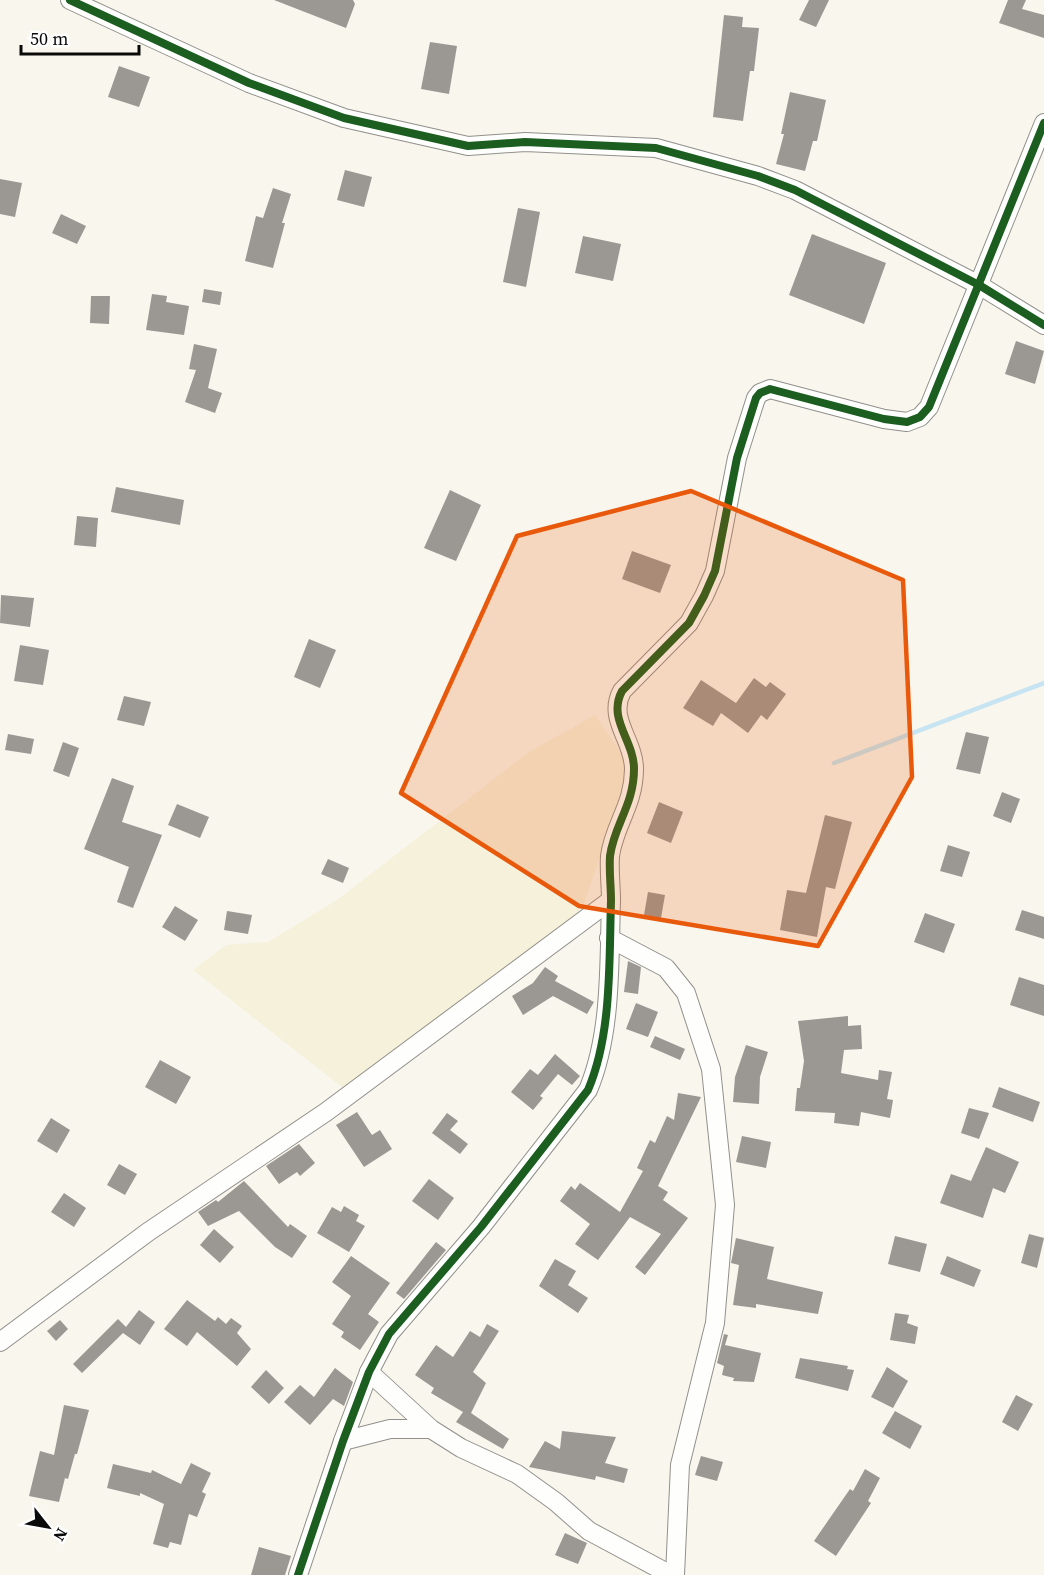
<svg xmlns="http://www.w3.org/2000/svg" width="1044" height="1575" font-family="'Source Serif 4',serif">
  <style>
    .farmland { fill: #f5f1da }
    .lines { fill: none; stroke-linecap: round; stroke-linejoin: round }
    .stream { stroke: #c6e4f1; stroke-width: 4.5 }
    .building { fill: #9b9894 }
    .minor-casing { stroke: #92908c; stroke-width: 20 }
    .minor { stroke: #fefefc; stroke-width: 18 }
    .cycleway-casing { stroke: #fff; stroke-width: 11 }
    .cycleway { stroke: #1b5e20; stroke-width: 8 }
    .marked { fill: #e8590c; fill-opacity: 0.2; stroke: #e8590c; stroke-width: 4.5; stroke-linejoin: round }
  </style>
  <rect width="100%" height="100%" fill="#f9f6ed"/>
  <polygon class="farmland" points="595,715 631,767 583,906 549,944 343,1088 193,970 226,945 268,942 337,900 529,752"/>
  <g class="lines">
    <polyline class="stream" points="834,763 1044,683"/>
  </g>
  <g class="building">
    <polygon points="274,0 353,0 355,4 346,28"/>
    <polygon points="809,0 829,0 816,27 799,20"/>
    <polygon points="1008,0 1026,0 1022,9 1044,15 1044,38 999,23"/>
    <polygon points="724,15 743,17 742,27 759,28 754,71 750,71 743,121 713,117"/>
    <polygon points="430,42 457,46 449,94 421,89"/>
    <polygon points="119,66 150,77 139,107 108,97"/>
    <polygon points="790,92 826,100 817,141 813,141 805,171 776,164 784,134 781,134"/>
    <polygon points="345,170 372,177 364,207 337,200"/>
    <polygon points="0,179 22,183 15,217 0,214"/>
    <polygon points="273,188 291,194 282,223 285,223 273,268 245,261 256,216 263,218"/>
    <polygon points="518,208 540,212 526,287 503,282"/>
    <polygon points="61,214 86,226 77,244 52,233"/>
    <polygon points="812,234 886,263 864,324 789,295"/>
    <polygon points="583,236 621,244 613,281 575,273"/>
    <polygon points="204,289 222,292 220,305 202,302"/>
    <polygon points="152,294 167,296 166,302 189,306 184,335 146,330"/>
    <polygon points="91,296 110,296 109,324 90,323"/>
    <polygon points="1016,341 1044,351 1035,384 1005,374"/>
    <polygon points="194,344 217,349 208,388 222,393 215,413 185,402 196,370 189,369"/>
    <polygon points="116,487 184,500 180,525 111,512"/>
    <polygon points="450,490 481,505 456,561 424,548"/>
    <polygon points="77,516 98,518 96,547 74,545"/>
    <polygon points="632,551 671,565 660,593 622,579"/>
    <polygon points="1,595 34,598 30,627 0,623"/>
    <polygon points="309,639 336,650 320,688 294,677"/>
    <polygon points="20,645 49,650 43,685 14,681"/>
    <polygon points="754,678 766,687 770,682 786,694 767,720 761,715 748,733 721,713 713,726 683,708 701,680 736,703"/>
    <polygon points="124,696 151,702 144,726 117,720"/>
    <polygon points="966,732 989,737 980,774 956,769"/>
    <polygon points="8,734 34,739 31,754 5,750"/>
    <polygon points="63,742 79,748 69,777 53,771"/>
    <polygon points="112,778 134,786 122,822 162,835 133,908 117,902 129,867 84,849"/>
    <polygon points="1002,792 1020,799 1011,823 993,816"/>
    <polygon points="659,802 683,812 671,843 647,833"/>
    <polygon points="177,804 209,817 200,838 168,825"/>
    <polygon points="825,815 852,822 835,889 826,887 817,937 780,930 787,890 806,893"/>
    <polygon points="948,845 970,852 962,877 940,871"/>
    <polygon points="328,859 349,868 343,883 321,874"/>
    <polygon points="648,892 665,895 661,918 644,915"/>
    <polygon points="175,906 198,920 185,941 162,927"/>
    <polygon points="1022,910 1044,917 1044,939 1015,930"/>
    <polygon points="227,911 252,915 248,934 224,930"/>
    <polygon points="925,913 955,924 944,953 914,942"/>
    <polygon points="628,961 641,967 638,994 624,992"/>
    <polygon points="545,967 558,976 555,981 594,1002 587,1014 553,996 523,1015 512,996 533,983"/>
    <polygon points="1019,977 1044,985 1044,1016 1010,1005"/>
    <polygon points="636,1003 658,1012 648,1037 626,1029"/>
    <polygon points="848,1016 848,1026 861,1025 862,1049 844,1050 841,1073 878,1080 879,1070 892,1072 887,1099 893,1100 890,1118 861,1112 859,1126 834,1123 835,1113 795,1111 797,1088 800,1088 804,1061 798,1021"/>
    <polygon points="655,1036 685,1049 680,1060 650,1047"/>
    <polygon points="746,1045 768,1052 760,1077 759,1104 733,1102 735,1077"/>
    <polygon points="555,1054 580,1076 572,1085 558,1074 540,1096 543,1098 533,1110 511,1092 530,1069 538,1075"/>
    <polygon points="160,1060 191,1077 176,1104 145,1087"/>
    <polygon points="999,1087 1040,1102 1033,1122 992,1107"/>
    <polygon points="678,1093 701,1097 658,1186 668,1192 663,1200 688,1218 645,1275 635,1267 661,1234 630,1217 598,1260 575,1244 590,1224 560,1201 571,1186 575,1190 580,1183 620,1212 643,1171 637,1168 650,1140 655,1143 667,1116 674,1120"/>
    <polygon points="969,1108 989,1113 979,1139 961,1133"/>
    <polygon points="357,1112 372,1135 380,1130 392,1149 364,1167 336,1125"/>
    <polygon points="447,1113 458,1121 450,1130 468,1144 460,1154 432,1133"/>
    <polygon points="51,1118 70,1130 57,1153 37,1141"/>
    <polygon points="742,1136 771,1142 766,1168 736,1162"/>
    <polygon points="299,1144 315,1163 300,1176 297,1172 279,1184 266,1166"/>
    <polygon points="986,1147 1019,1162 1005,1193 993,1188 983,1218 940,1203 951,1174 971,1181"/>
    <polygon points="119,1164 137,1174 125,1195 107,1185"/>
    <polygon points="429,1179 454,1198 438,1220 412,1201"/>
    <polygon points="244,1181 288,1227 290,1224 307,1236 292,1258 275,1247 239,1211 208,1226 198,1212 216,1200 218,1202"/>
    <polygon points="64,1193 86,1208 74,1227 51,1212"/>
    <polygon points="344,1206 359,1215 356,1221 365,1226 349,1252 317,1233 332,1207 341,1212"/>
    <polygon points="214,1229 234,1247 220,1263 200,1245"/>
    <polygon points="1029,1234 1044,1238 1037,1268 1021,1263"/>
    <polygon points="895,1236 927,1244 920,1272 888,1264"/>
    <polygon points="736,1238 774,1247 767,1279 823,1292 818,1314 756,1304 756,1308 733,1305 739,1265 731,1263"/>
    <polygon points="436,1242 446,1250 404,1299 396,1293"/>
    <polygon points="351,1256 390,1283 368,1314 379,1322 360,1350 341,1337 344,1332 332,1324 351,1296 332,1282"/>
    <polygon points="947,1256 981,1270 974,1287 940,1274"/>
    <polygon points="555,1259 576,1271 568,1285 588,1298 578,1313 539,1286"/>
    <polygon points="187,1300 215,1321 218,1317 226,1324 231,1318 242,1326 237,1333 251,1349 237,1366 197,1332 187,1346 164,1329"/>
    <polygon points="139,1310 155,1322 140,1345 123,1333 82,1373 73,1364 118,1319 126,1327"/>
    <polygon points="895,1313 909,1315 907,1323 918,1327 915,1344 890,1340"/>
    <polygon points="60,1320 68,1329 56,1341 47,1331"/>
    <polygon points="487,1324 499,1331 473,1372 486,1383 471,1413 509,1439 503,1449 456,1422 463,1412 431,1393 434,1388 415,1375 436,1345 453,1357 470,1331 480,1337"/>
    <polygon points="724,1334 728,1335 725,1345 761,1353 754,1382 733,1381 734,1378 722,1375 724,1366 717,1363"/>
    <polygon points="800,1358 848,1366 847,1369 854,1370 848,1391 795,1378"/>
    <polygon points="887,1367 908,1381 893,1408 871,1397"/>
    <polygon points="335,1368 353,1382 344,1406 333,1399 310,1425 284,1402 300,1385 314,1397"/>
    <polygon points="266,1370 284,1388 269,1404 251,1387"/>
    <polygon points="1016,1395 1033,1404 1018,1431 1002,1422"/>
    <polygon points="64,1405 89,1410 77,1454 75,1454 68,1479 65,1478 59,1502 29,1496 40,1451 54,1455"/>
    <polygon points="895,1411 922,1426 910,1449 882,1433"/>
    <polygon points="562,1431 616,1437 605,1463 628,1469 624,1483 596,1476 595,1480 529,1467 545,1441 560,1449"/>
    <polygon points="701,1456 723,1462 717,1481 695,1475"/>
    <polygon points="191,1463 211,1473 202,1492 206,1494 197,1517 189,1514 181,1545 170,1542 168,1548 153,1544 164,1504 140,1493 140,1496 107,1488 113,1464 151,1473 152,1470 181,1484"/>
    <polygon points="865,1469 880,1478 868,1501 871,1503 836,1556 814,1541 850,1489 853,1491"/>
    <polygon points="565,1533 587,1543 578,1564 555,1555"/>
    <polygon points="259,1547 291,1556 285,1575 251,1575"/>
  </g>
  <g class="lines">
    <g class="minor-casing">
      <g id="minor">
        <polyline points="70,0 249,83 344,118 468,146 525,142 656,148 758,176 795,190 979,285 1044,325"/>
        <polyline points="609,938 666,968 686,993 711,1069 725,1205 715,1323 680,1465 675,1575"/>
        <polyline points="0,1342 148,1232 326,1112 611,900"/>
        <polyline points="369,1372 431,1429 461,1448 517,1474 556,1502 589,1531 671,1575"/>
        <polyline points="343,1441 390,1429 431,1429"/>
        <path d="M298,1575L343,1441L369,1372L389,1334L481,1227L588,1090C612,1034 609,962 611,901C611,886 609,871 610,856C614,825 634,805 634,769C634,740 607,719 622,691L689,623L704,596L715,571L737,458L756,398L760,393L770,389L884,419L907,422L920,417L929,407L1044,123"/>
      </g>
    </g>
    <use href="#minor" class="minor"/>
    <g class="cycleway-casing">
      <g id="cycleway">
        <polyline points="70,0 249,83 344,118 468,146 525,142 656,148 758,176 795,190 979,285 1044,325"/>
        <path d="M298,1575L343,1441L369,1372L389,1334L481,1227L588,1090C612,1034 609,962 611,901C611,886 609,871 610,856C614,825 634,805 634,769C634,740 607,719 622,691L689,623L704,596L715,571L737,458L756,398L760,393L770,389L884,419L907,422L920,417L929,407L1044,123"/>
      </g>
    </g>
    <use href="#cycleway" class="cycleway"/>
  </g>
  <path class="marked" d="M691,491L903,580L912,777L818,946L579,906L401,793L517,536Z"/>
  <g transform="translate(48 1527) rotate(121)" stroke="#ffffff" stroke-width="4.5" paint-order="stroke">
  <path d="M0-4.5L10 22L0 15L-10 22Z" fill="#0a0a0a"/>
  <text y="-9" font-size="16" font-weight="bold" text-anchor="middle" fill="#0a0a0a">N</text>
  </g>
  <path d="M21 45v9h118v-9" fill="none" stroke="#0a0a0a" stroke-width="3"/>
  <text x="30" y="45" font-size="18" fill="#0a0a0a" stroke="#ffffff" stroke-width="4.5" paint-order="stroke">50 m</text>
</svg>
